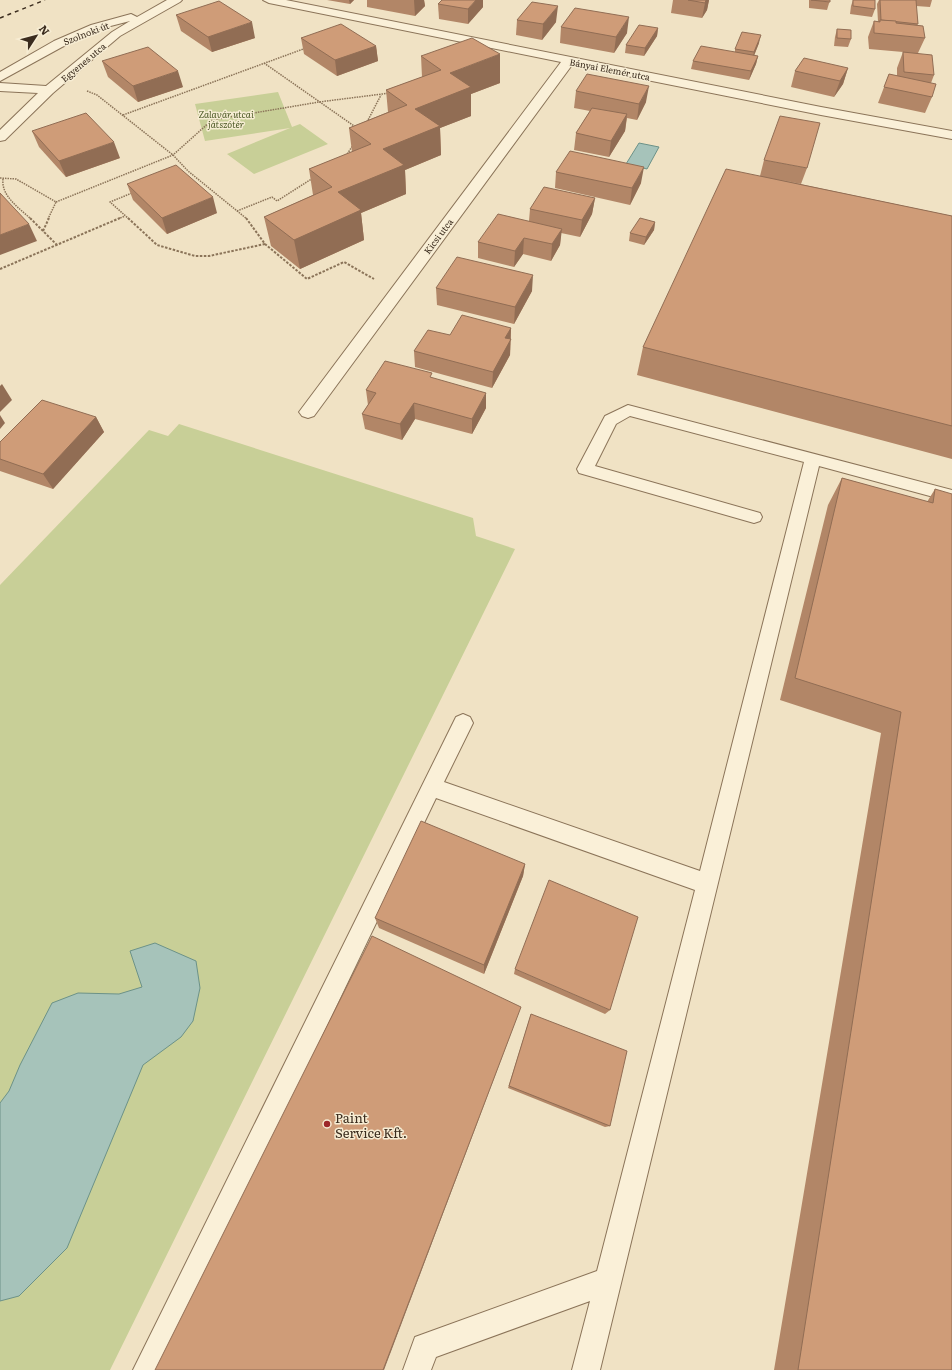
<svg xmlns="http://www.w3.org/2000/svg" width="952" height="1370" font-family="Literata,serif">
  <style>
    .green { fill: #c8cf97 }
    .water { fill: #a6c3ba; stroke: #6c9288 }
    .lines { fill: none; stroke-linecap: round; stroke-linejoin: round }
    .service-casing { stroke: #8b7459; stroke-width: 2 }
    .minor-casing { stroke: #8b7459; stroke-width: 2 }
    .path-far1 { stroke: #8b7459; stroke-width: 1.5; stroke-dasharray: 1.5 1; stroke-linecap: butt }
    .path { stroke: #8b7459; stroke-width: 2; stroke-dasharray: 2.5 1.5; stroke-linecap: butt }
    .service { fill: #faf0d8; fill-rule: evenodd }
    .minor { fill: #faf0d8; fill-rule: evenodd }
    .rail { stroke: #3b2c1e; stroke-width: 1.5; stroke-dasharray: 4 4; stroke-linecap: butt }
    .wall { fill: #b28667 }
    .shaded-wall { fill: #916d54 }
    .building { fill: #cf9c78; stroke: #916d54 }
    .poi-dot { fill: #9d2729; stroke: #f7edd4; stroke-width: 1.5 }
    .labels { text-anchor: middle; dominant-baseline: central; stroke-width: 3; stroke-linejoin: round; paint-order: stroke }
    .far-street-label { font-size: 9px; fill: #3b2c1e; stroke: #f7edd4 }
    .far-park-label { font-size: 9px; font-style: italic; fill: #4b5824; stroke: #f7edd4 }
    .near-poi-label { font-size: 13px; fill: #3b2c1e; stroke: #f7edd4; text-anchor: start }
  </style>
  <rect width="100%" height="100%" fill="#f0e2c4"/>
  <g class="green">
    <polygon points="278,92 292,127 300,124 328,144 254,174 227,154 290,128 205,141 195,104"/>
    <polygon points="179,424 473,518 476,536 515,549 110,1370 0,1370 0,585 149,430 168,436"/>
  </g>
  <g class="water">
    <polygon points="639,143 659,147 647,169 626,164"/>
    <polygon points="155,943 196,961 200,988 193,1021 181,1037 143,1065 67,1248 19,1296 0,1301 0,1103 9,1091 20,1065 52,1003 78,993 119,994 142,987 130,951"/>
  </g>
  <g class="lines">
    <g class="service-casing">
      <polygon id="service" points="628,405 952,490 952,502 819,466 600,1370 572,1370 590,1301 436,1357 431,1370 403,1370 415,1337 597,1271 695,890 436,798 162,1370 133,1370 456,717 463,714 470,717 473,723 444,782 700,871 804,462 630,416 616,424 595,466 760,513 762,517 760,521 754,523 579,473 577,469 605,416"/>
    </g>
    <g class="minor-casing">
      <g id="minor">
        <polygon points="167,0 182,0 180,2 120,36 53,93 5,140 0,141 0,130 38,93 0,91 0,83 46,86 112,32 130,21 99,29 62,47 0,81 0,72 54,41 91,25 131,14 137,17"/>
        <polygon points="263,0 286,0 821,107 952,131 952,139 821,115 572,65 314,416 308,418 302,416 299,412 302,408 561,62 269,3"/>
      </g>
    </g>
    <g class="path-far1">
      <polyline points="264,63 357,128"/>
      <polyline points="87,91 97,95 173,155 188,171 247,219"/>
      <polyline points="123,115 306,48"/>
      <polyline points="367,122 381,95"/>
      <polyline points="346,156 353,145"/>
      <polyline points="0,178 16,179 56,202 48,219"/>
      <path d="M3,179C1,196 19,208 31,219"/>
      <polyline points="56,202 173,155 212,120 319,102 390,93"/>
      <polyline points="237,211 272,197 277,201 313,178"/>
      <polyline points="118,219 125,216"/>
      <polyline points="129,219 110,202 132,193"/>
    </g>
    <g class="path">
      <polyline points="30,218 57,245"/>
      <polyline points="128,218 157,245 195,256 209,256 265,244"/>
      <polyline points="246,218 265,244 307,279 344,262 374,279"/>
      <polyline points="43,231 49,218"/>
      <polyline points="0,269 120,218"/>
    </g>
    <use href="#service" class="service"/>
    <use href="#minor" class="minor"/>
    <polyline class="rail" points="0,18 45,0"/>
  </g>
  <g class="wall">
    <polygon points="327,0 354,0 350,4"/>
    <polygon points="367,0 424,0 425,6 415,16 367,7"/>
    <polygon points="673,0 709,0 707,10 702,18 671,13"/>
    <polygon points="809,0 830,0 827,10 809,8"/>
    <polygon points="853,0 873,0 875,9 872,17 850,14 851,6"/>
    <polygon points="879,0 932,0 930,7 916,6 918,24 917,25 925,38 918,53 934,75 931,83 932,97 925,113 878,103 889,74 897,76 897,68 903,52 869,49 868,37 874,21 878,22 877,4"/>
    <polygon points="438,4 483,7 468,24 439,19"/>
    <polygon points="176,15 255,38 212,52 181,31"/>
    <polygon points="517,20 556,22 542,40 516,35"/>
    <polygon points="561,27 627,33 614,53 560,43"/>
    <polygon points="658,28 657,36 644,56 625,53 626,45"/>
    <polygon points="837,29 851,39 848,47 834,46 835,37"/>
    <polygon points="301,38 376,46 378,61 337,76 304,54"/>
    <polygon points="759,43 754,56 758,56 756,64 749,80 691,69 693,61 735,52 735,49"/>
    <polygon points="421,56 500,83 471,94 471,116 440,128 441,155 405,170 406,194 361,213 364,240 300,269 271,246 264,217 313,195 309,169 352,152 349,128 388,112 386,90 422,77"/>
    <polygon points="102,61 183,87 138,102 108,77"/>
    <polygon points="848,68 843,84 834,97 791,87 795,71"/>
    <polygon points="576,91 646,102 637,120 627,118 625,131 609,157 574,150 576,133 590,111 574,108"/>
    <polygon points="32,131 120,158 66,177 39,147"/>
    <polygon points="764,160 807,168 801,184 776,179 952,216 952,459 637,375 643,347 760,176"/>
    <polygon points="556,172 641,183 630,205 555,188"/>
    <polygon points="127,184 217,213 167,234 133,200"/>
    <polygon points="595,198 592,214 580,237 561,233 560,245 551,261 523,254 514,267 478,258 478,242 529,221 530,209"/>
    <polygon points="655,222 654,230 644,245 629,241 630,233"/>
    <polygon points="436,288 532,291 514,324 437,305"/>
    <polygon points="511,328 510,355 492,388 415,367 414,351 450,335"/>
    <polygon points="432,378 486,408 472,434 415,419 402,440 365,429 362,414 368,405 366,390"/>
    <polygon points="96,417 104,432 53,489 0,471 0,442"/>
    <polygon points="842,478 927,502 935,489 952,1370 774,1370 881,733 780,700 828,505"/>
    <polygon points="525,864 523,876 484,974 379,928 375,918"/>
    <polygon points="515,969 610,1010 605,1014 514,974"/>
    <polygon points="531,1014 610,1126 605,1127 508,1088"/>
  </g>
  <g class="shaded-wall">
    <polygon points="349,0 354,0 350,4"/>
    <polygon points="414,0 424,0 425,6 415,16"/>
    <polygon points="476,0 483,0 483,7 468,24 468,9"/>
    <polygon points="706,0 709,0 707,10 702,18 705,3"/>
    <polygon points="558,6 556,22 542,40 543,24"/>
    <polygon points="629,17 627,33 614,53 616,37"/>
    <polygon points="252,22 255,38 212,52 208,37"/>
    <polygon points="658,28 657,36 644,56 645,48"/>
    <polygon points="761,35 759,43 752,60 754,52"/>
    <polygon points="376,46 378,61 337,76 335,60"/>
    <polygon points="500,54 500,83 471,94 471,116 440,128 441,155 405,170 406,194 361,213 364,240 300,269 294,240 338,192 383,149 415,109 450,73"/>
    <polygon points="758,56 756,64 749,80 751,71"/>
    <polygon points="848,68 843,84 834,97 840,81"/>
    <polygon points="178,71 183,87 138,102 133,86"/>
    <polygon points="649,86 646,102 637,120 639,104"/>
    <polygon points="627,114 625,131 609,157 611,141"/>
    <polygon points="114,142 120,158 66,177 59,161"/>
    <polygon points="644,167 641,183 630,205 632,188"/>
    <polygon points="213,197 217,213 167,234 162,218"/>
    <polygon points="595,198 592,214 580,237 582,220"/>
    <polygon points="655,222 654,230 644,245 646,237"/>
    <polygon points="29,224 37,241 0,255 0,235"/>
    <polygon points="562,229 560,245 551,261 552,244"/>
    <polygon points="524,238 523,254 514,267 515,251"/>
    <polygon points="533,275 532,291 514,324 515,307"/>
    <polygon points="511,328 510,355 492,388 493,372 505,338"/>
    <polygon points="2,384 12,400 0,412 0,386"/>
    <polygon points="486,393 486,408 472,434 472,419"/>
    <polygon points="414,403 415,419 402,440 400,424"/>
    <polygon points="0,415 5,423 0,429"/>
    <polygon points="96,417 104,432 53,489 43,474"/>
    <polygon points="525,864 523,876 484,974 484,965"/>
    <polygon points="521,1007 384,1370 383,1370"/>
  </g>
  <g class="building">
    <polygon points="442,0 476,0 468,9 438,4"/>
    <polygon points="688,0 706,0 705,3"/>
    <polygon points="811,0 830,0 830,2"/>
    <polygon points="853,0 875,0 875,9 853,6"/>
    <polygon points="880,0 916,0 918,24 881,20"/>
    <polygon points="219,1 252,22 208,37 176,15"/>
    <polygon points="532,2 558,6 543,24 517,20"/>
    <polygon points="575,8 629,17 616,37 561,27"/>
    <polygon points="880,20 896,21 896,23 923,26 925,38 874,33 874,21 880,22"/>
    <polygon points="341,24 376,46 335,60 301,38"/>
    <polygon points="639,25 658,28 645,48 626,45"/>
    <polygon points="837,29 851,30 851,39 837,38"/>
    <polygon points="742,32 761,35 754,52 735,49"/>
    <polygon points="472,38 500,54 450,73 471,87 415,109 440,126 383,149 404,165 338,192 361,210 294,240 264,217 332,187 309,169 371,144 349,128 407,105 386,90 441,70 421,56"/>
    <polygon points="701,46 758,56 751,71 693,61"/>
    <polygon points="148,47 178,71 133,86 102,61"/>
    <polygon points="903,52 932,55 934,75 904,72"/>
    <polygon points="804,58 848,68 840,81 795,71"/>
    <polygon points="587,74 649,86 639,104 576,91"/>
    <polygon points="889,74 936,84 932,97 884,87"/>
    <polygon points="592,108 627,114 611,141 576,133"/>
    <polygon points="86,113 114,142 59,161 32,131"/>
    <polygon points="780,116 820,123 807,168 764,160"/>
    <polygon points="570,151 644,167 632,188 556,172"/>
    <polygon points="176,165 213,197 162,218 127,184"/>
    <polygon points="726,169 952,216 952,426 643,347"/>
    <polygon points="544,187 595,198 582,220 530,209"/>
    <polygon points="0,193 29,224 0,235"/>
    <polygon points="498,214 562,229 552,244 524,238 515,251 478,242"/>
    <polygon points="640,218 655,222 646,237 630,233"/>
    <polygon points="457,257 533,275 515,307 436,288"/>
    <polygon points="462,315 511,328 505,338 511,339 493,372 414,351 428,330 450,335"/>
    <polygon points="385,361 432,373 430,377 486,393 472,419 414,403 400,424 362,414 376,393 366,390"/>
    <polygon points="42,400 96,417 43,474 0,459 0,442"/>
    <polygon points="842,478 933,503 935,489 952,494 952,1370 798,1370 901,712 795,678"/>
    <polygon points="421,821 525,864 484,965 375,918"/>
    <polygon points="549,880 638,917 610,1010 515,969"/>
    <polygon points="372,936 521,1007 383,1370 155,1370"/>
    <polygon points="531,1014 627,1051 610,1126 509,1086"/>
  </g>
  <circle class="poi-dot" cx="327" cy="1124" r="4"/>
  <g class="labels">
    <g class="far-street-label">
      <text transform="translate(86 33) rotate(-21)">Szolnoki út</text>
      <text transform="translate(83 62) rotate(-40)">Egyenes utca</text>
      <text transform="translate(610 69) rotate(11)">Bányai Elemér utca</text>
      <text transform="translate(438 236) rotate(-53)">Kicsi utca</text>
    </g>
    <g class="far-park-label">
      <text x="226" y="114">Zalavár utcai<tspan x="226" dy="10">játszótér</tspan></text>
    </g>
    <g class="near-poi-label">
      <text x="335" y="1117">Paint<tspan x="335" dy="15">Service Kft.</tspan></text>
    </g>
  </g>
  <g transform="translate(36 36) rotate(54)" stroke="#f7edd4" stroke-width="3" paint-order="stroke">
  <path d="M0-3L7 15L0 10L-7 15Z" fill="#3b2c1e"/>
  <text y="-6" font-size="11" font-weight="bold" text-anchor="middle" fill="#3b2c1e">N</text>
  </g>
</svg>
